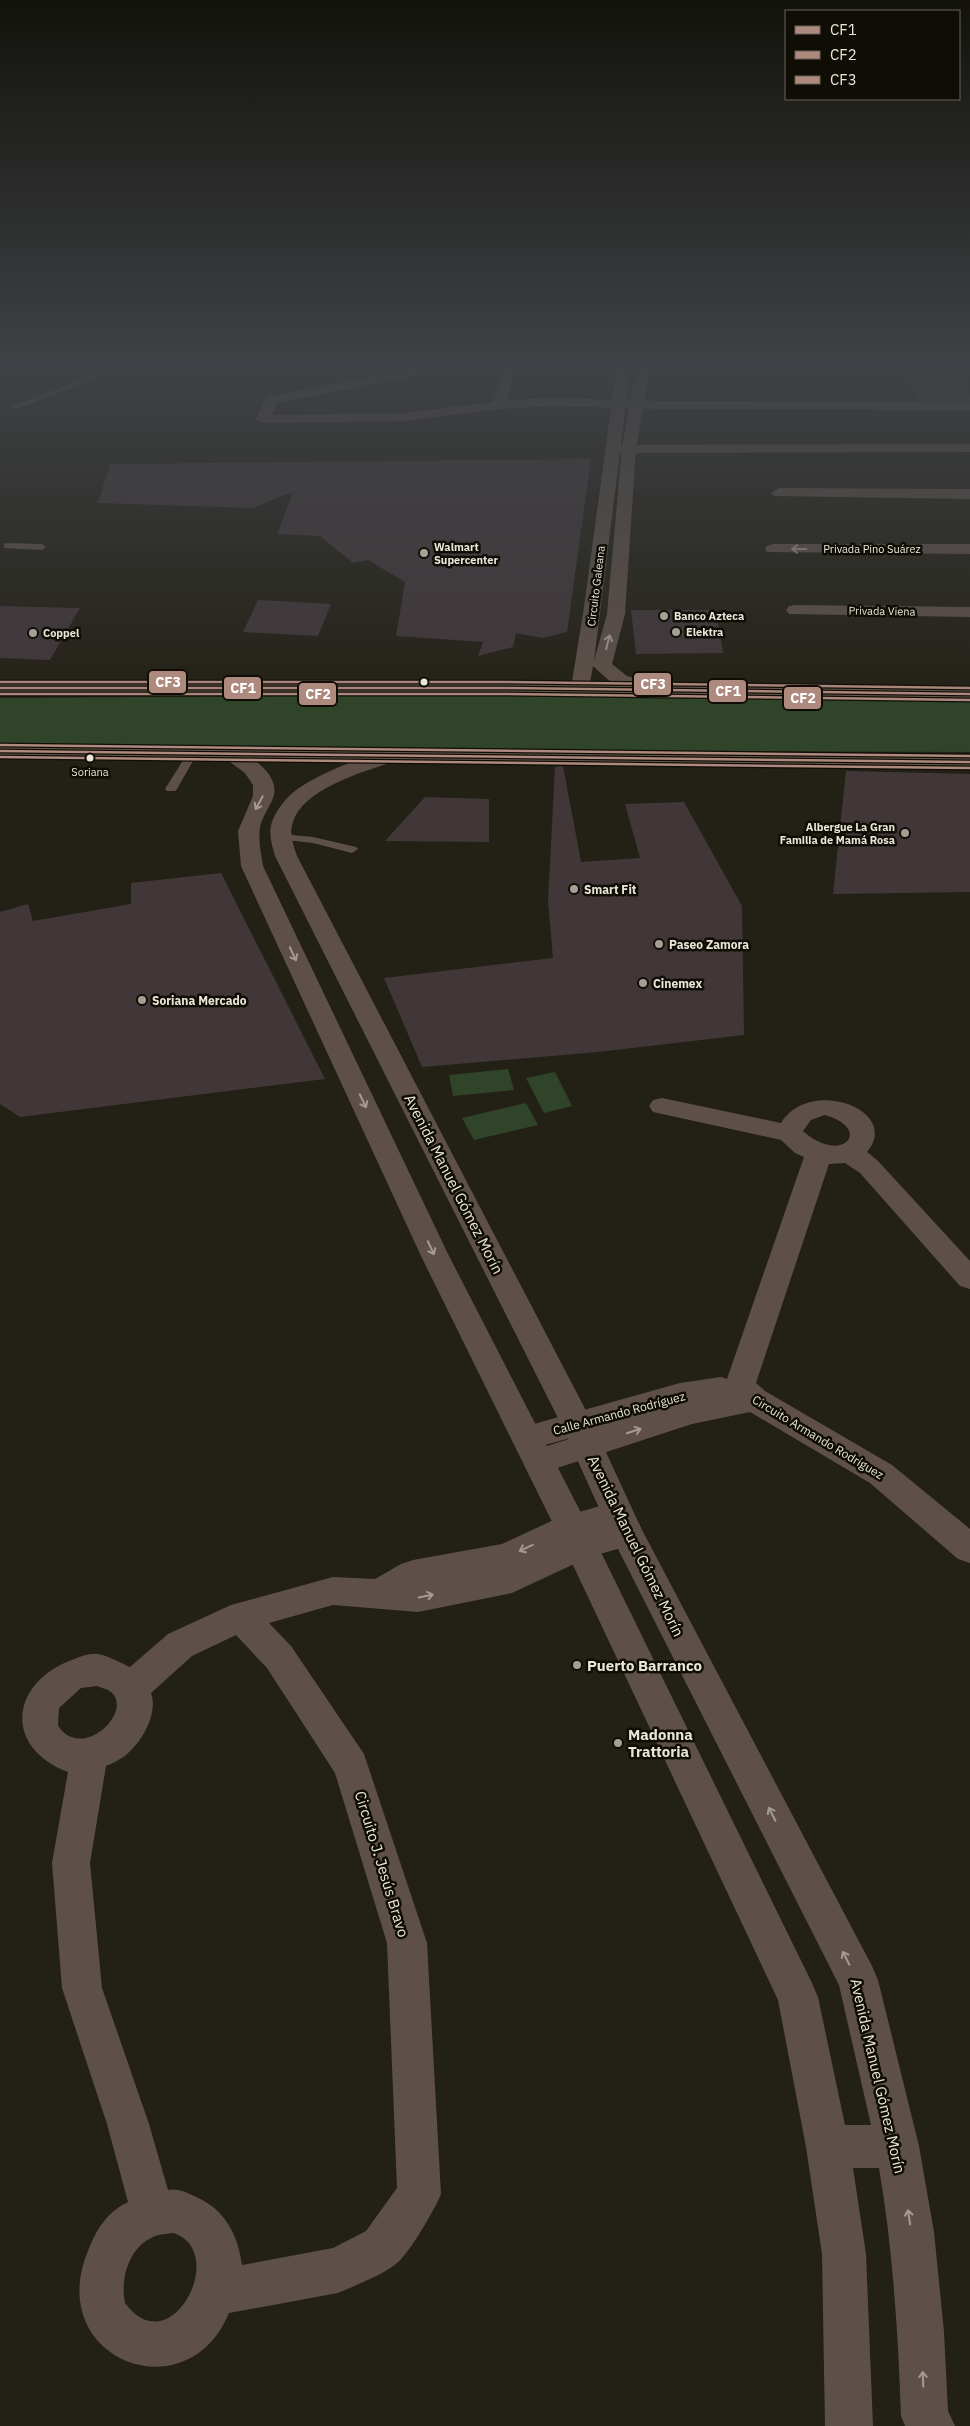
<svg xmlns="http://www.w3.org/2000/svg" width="970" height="2426" font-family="'IBM Plex Sans',sans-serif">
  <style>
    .green { fill: #304429 }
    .building { fill: #413739 }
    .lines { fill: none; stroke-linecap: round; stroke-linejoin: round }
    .service { fill: #5e5049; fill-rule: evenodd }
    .minor { fill: #5e5049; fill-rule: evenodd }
    .tertiary { fill: #5e5049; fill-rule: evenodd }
    .primary { fill: #69574d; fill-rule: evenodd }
    .bus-1-casing { stroke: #0f0d05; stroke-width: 5 }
    .bus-2-casing { stroke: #0f0d05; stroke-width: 5 }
    .bus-3-casing { stroke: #0f0d05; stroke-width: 5 }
    .bus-1 { stroke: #ae897d; stroke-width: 2.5 }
    .bus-2 { stroke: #ae897d; stroke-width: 2.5 }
    .bus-3 { stroke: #ae897d; stroke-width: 2.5 }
    .oneway { stroke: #a49b91 }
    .poi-dot { fill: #a4a194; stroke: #0f0d05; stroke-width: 2 }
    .bus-dot { fill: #e9e6d9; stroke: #0f0d05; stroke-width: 2 }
    .labels { text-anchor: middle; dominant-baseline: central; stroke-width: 5; stroke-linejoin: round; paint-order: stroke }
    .far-poi-label { font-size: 11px; font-weight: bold; fill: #e9e6d9; stroke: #0f0d05; text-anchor: start }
    .far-street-label { font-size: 11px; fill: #e9e6d9; stroke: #0f0d05 }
    .bus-label { font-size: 11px; fill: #e9e6d9; stroke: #0f0d05 }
    .poi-label { font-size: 12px; font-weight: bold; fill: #e9e6d9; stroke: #0f0d05; text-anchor: start }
    .street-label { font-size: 12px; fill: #e9e6d9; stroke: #0f0d05 }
    .near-street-label { font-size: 15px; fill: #e9e6d9; stroke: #0f0d05 }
    .near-poi-label { font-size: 15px; font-weight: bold; fill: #e9e6d9; stroke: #0f0d05; text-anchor: start }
    .line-badge { stroke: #0f0d05; stroke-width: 2 }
    .badge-label { font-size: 14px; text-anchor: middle; font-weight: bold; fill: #fff }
  </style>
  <rect width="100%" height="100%" fill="#232015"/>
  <g class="green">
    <polygon points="905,369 959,369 970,395 970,403 920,404"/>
    <polygon points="596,694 970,701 970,752 397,750 0,744 0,698"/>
    <polygon points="508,1069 514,1090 453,1096 449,1075"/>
    <polygon points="555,1072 572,1106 544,1113 526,1078"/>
    <polygon points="526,1103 538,1125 474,1140 462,1118"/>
  </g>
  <g class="building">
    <polygon points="591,459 567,632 542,638 516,633 513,647 478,656 483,642 396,636 405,582 368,560 353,563 320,536 277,534 293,492 252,508 98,503 110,464"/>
    <polygon points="258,600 331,604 318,636 243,632"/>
    <polygon points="0,606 80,608 50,660 0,658"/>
    <polygon points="631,610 716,610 723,653 636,654"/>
    <polygon points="563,766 581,862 640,858 625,804 684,802 742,906 744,1035 598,1052 422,1067 384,978 553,958 548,901 555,767"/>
    <polygon points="846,771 970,774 970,892 833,894"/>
    <polygon points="425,797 489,799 489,842 385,841"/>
    <polygon points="221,873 325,1079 20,1117 0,1104 0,912 28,904 33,921 131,904 131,883"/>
  </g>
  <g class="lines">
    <g class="service">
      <polygon points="105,370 112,372 17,409 10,407"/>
      <polygon points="7,543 42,544 46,547 42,550 4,548 4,544"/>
      <polygon points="192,751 197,754 177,789 175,791 167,791 165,789 187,754"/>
      <polygon points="281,834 313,837 356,847 358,849 352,853 313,843 277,839 275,837"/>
    </g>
    <g class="minor">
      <path d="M144,364L203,366L262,364L260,367C222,376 184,376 146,367Z"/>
      <polygon points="437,364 464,364 457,368 277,403 272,415 404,413 494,402 502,364 516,364 508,400 554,398 659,401 970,402 970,410 659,409 554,406 500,409 404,421 263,423 256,419 266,397"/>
      <polygon points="657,364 970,364 970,371 661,371 654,367"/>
      <polygon points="970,444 970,452 612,453 605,449 612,445"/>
      <polygon points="779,488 970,489 970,499 774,496 771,493"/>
      <polygon points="773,544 970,544 970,554 767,552 765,549 767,546"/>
      <polygon points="795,605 970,607 970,617 789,614 786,610 789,606"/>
      <path d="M662,1098L781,1123C810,1076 902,1110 867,1152L878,1161L970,1261V1289L960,1286L860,1173L845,1163L829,1164L756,1383L765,1391L892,1465L970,1529V1563L958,1559L870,1483L750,1412L692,1424L539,1474L528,1470L523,1461L528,1452L585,1434L527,1450L516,1447L511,1438L516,1429L680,1383L721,1377L727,1379L804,1157L795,1153L781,1140L653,1112L649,1106L653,1100ZM825,1115C874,1129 842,1166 803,1131L811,1120Z"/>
      <path d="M618,1501L629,1505L634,1514L631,1521L639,1523L643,1533L639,1543L589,1557L512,1593L418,1612L333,1605L269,1623L291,1646L364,1754L427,1943L441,2194C435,2209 409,2254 397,2263C385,2274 354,2286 338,2293L229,2313C187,2415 43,2359 88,2251C96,2230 107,2212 128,2202L107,2124L62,1988L52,1863L68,1772C2,1747 11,1682 72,1660C79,1657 90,1653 98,1654C109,1656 121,1663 130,1667L168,1634L231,1605L333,1577L375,1579L401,1564L413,1560L502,1544L558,1518ZM236,1635L267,1668L335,1773L387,1943L397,2188L366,2231L333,2248L242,2265C238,2234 224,2208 194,2196C186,2192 177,2188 168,2190L149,2124L102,1988L90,1863L106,1766C110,1764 116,1762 120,1759C139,1748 159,1715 151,1693L192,1656ZM97,1686C101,1688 108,1689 111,1692C134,1711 83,1762 58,1726L59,1708L81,1688ZM173,2233C230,2250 171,2366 125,2303C120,2279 129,2247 153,2237C159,2234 167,2234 173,2233Z"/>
    </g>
    <g class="tertiary">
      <polygon points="617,364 631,364 594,661 607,614 622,448 637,364 651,364 636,448 625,614 612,664 627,676 662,686 664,690 662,694 655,696 613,684 593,666 589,688 587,692 573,692 571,688 584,607"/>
      <path d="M229,748C247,752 279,773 274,795C271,806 262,816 260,827C258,840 261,853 263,866L449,1256L593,1536L812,1983L818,1997L845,2125H871L839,1985L615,1543L561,1424L275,856C272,845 268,833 272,822C276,810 286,798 295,791C312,777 378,747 399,752L402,756L399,760C368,770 303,788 293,822C289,833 293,845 297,856L593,1424L641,1528L872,1966L878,1980L919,2146L934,2232L944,2332L948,2411L955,2426H905L901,2416C898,2333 893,2250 879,2168H853L866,2254L873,2426H825L822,2254L806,2147L778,2000L564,1546L421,1256L241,866L238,831L253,796V785L245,773L219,754L222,750Z"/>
    </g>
    <g class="primary">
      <polygon points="0,682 503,682 970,688 970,700 503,694 0,694"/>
      <polygon points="0,745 970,756 970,768 0,757"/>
    </g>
    <g class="bus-1-casing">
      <g id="bus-1">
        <polyline points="0,688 503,688 970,694"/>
        <polyline points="0,751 970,762"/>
      </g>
    </g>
    <g class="bus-2-casing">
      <g id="bus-2">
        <polyline points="0,694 503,694 970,700"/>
        <polyline points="0,757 970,768"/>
      </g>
    </g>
    <g class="bus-3-casing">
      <g id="bus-3">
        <polyline points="0,682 503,682 970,688"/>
        <polyline points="0,745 970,756"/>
      </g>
    </g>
    <use href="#bus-1" class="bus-1"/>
    <use href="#bus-2" class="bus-2"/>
    <use href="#bus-3" class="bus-3"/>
  </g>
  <defs><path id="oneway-shaft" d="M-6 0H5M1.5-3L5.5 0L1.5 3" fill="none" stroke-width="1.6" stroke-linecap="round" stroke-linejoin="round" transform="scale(1.25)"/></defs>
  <g class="oneway">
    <use href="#oneway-shaft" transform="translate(799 549) rotate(180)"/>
    <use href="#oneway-shaft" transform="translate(608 642) rotate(-75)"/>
    <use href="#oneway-shaft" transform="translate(259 803) rotate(119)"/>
    <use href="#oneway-shaft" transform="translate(293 954) rotate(65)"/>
    <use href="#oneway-shaft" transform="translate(363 1101) rotate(65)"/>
    <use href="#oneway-shaft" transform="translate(431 1248) rotate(65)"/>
    <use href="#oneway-shaft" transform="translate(634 1431) rotate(-18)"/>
    <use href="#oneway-shaft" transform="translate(526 1548) rotate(155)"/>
    <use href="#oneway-shaft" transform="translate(426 1596) rotate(-11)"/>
    <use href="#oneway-shaft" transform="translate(772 1814) rotate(-117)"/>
    <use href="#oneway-shaft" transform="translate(846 1958) rotate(-117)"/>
    <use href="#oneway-shaft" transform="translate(909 2217) rotate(-99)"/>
    <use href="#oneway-shaft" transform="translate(923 2379) rotate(-92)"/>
  </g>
  <linearGradient id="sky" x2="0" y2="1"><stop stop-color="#13120c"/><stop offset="0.52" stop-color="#3f4246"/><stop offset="1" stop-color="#3f4246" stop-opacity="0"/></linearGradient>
  <rect width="970" height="704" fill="url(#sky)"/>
  <g class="poi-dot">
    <circle cx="424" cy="553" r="5"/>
    <circle cx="664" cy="616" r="5"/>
    <circle cx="676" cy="632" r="5"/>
    <circle cx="33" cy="633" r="5"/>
    <circle cx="905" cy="833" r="5"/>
    <circle cx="574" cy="889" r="5"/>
    <circle cx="659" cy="944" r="5"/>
    <circle cx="643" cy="983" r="5"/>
    <circle cx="142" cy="1000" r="5"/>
    <circle cx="577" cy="1665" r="5"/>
    <circle cx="618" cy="1743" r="5"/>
  </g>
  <g class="bus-dot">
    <circle cx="424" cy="682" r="4.5"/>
    <circle cx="90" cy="758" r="4.5"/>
  </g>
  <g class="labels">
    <g class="far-poi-label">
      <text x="434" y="547">Walmart<tspan x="434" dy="13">Supercenter</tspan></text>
      <text x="674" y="616">Banco Azteca</text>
      <text x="686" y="632">Elektra</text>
      <text x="43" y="633">Coppel</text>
      <text x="895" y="827" text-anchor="end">Albergue La Gran<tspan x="895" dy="13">Familia de Mamá Rosa</tspan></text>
    </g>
    <g class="far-street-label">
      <text x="872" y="549">Privada Pino Suárez</text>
      <text transform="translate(596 586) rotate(-83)">Circuito Galeana</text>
      <text transform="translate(882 611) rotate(1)">Privada Viena</text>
    </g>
    <g class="bus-label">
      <text x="90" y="772">Soriana</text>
    </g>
    <g class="poi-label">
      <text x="584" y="889">Smart Fit</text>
      <text x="669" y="944">Paseo Zamora</text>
      <text x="653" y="983">Cinemex</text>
      <text x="152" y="1000">Soriana Mercado</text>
    </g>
    <g class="street-label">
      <text transform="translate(619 1413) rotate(-15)">Calle Armando Rodríguez</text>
      <text transform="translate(818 1437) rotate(31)">Circuito Armando Rodríguez</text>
    </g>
    <g class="near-street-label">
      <text transform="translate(454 1184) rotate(63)">Avenida Manuel Gómez Morín</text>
      <text transform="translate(636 1546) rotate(64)">Avenida Manuel Gómez Morín</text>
      <text transform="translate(382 1864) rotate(73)">Circuito J. Jesús Bravo</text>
      <text transform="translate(878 2076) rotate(77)">Avenida Manuel Gómez Morín</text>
    </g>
    <g class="near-poi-label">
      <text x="587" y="1665">Puerto Barranco</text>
      <text x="628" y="1734">Madonna<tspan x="628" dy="17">Trattoria</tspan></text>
    </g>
  </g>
  <g class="line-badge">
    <rect x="148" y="670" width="39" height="24" rx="5" fill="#ae897d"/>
    <rect x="633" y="672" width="39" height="24" rx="5" fill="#ae897d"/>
    <rect x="223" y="676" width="39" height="24" rx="5" fill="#ae897d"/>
    <rect x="708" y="679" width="39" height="24" rx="5" fill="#ae897d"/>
    <rect x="298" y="682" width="39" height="24" rx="5" fill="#ae897d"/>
    <rect x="783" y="686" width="39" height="24" rx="5" fill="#ae897d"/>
  </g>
  <g class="badge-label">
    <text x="168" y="687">CF3</text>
    <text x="653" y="689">CF3</text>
    <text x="243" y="693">CF1</text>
    <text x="728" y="696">CF1</text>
    <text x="318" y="699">CF2</text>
    <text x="803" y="703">CF2</text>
  </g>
  <rect x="785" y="10" width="175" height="90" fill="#0f0d05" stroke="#66645a"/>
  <rect x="795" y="26" width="25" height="8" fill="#ae897d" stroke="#66645a"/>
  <text x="830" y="35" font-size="15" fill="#e9e6d9">CF1</text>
  <rect x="795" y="51" width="25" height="8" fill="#ae897d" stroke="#66645a"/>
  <text x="830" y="60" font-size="15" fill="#e9e6d9">CF2</text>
  <rect x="795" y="76" width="25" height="8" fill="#ae897d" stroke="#66645a"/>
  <text x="830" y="85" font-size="15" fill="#e9e6d9">CF3</text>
</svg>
